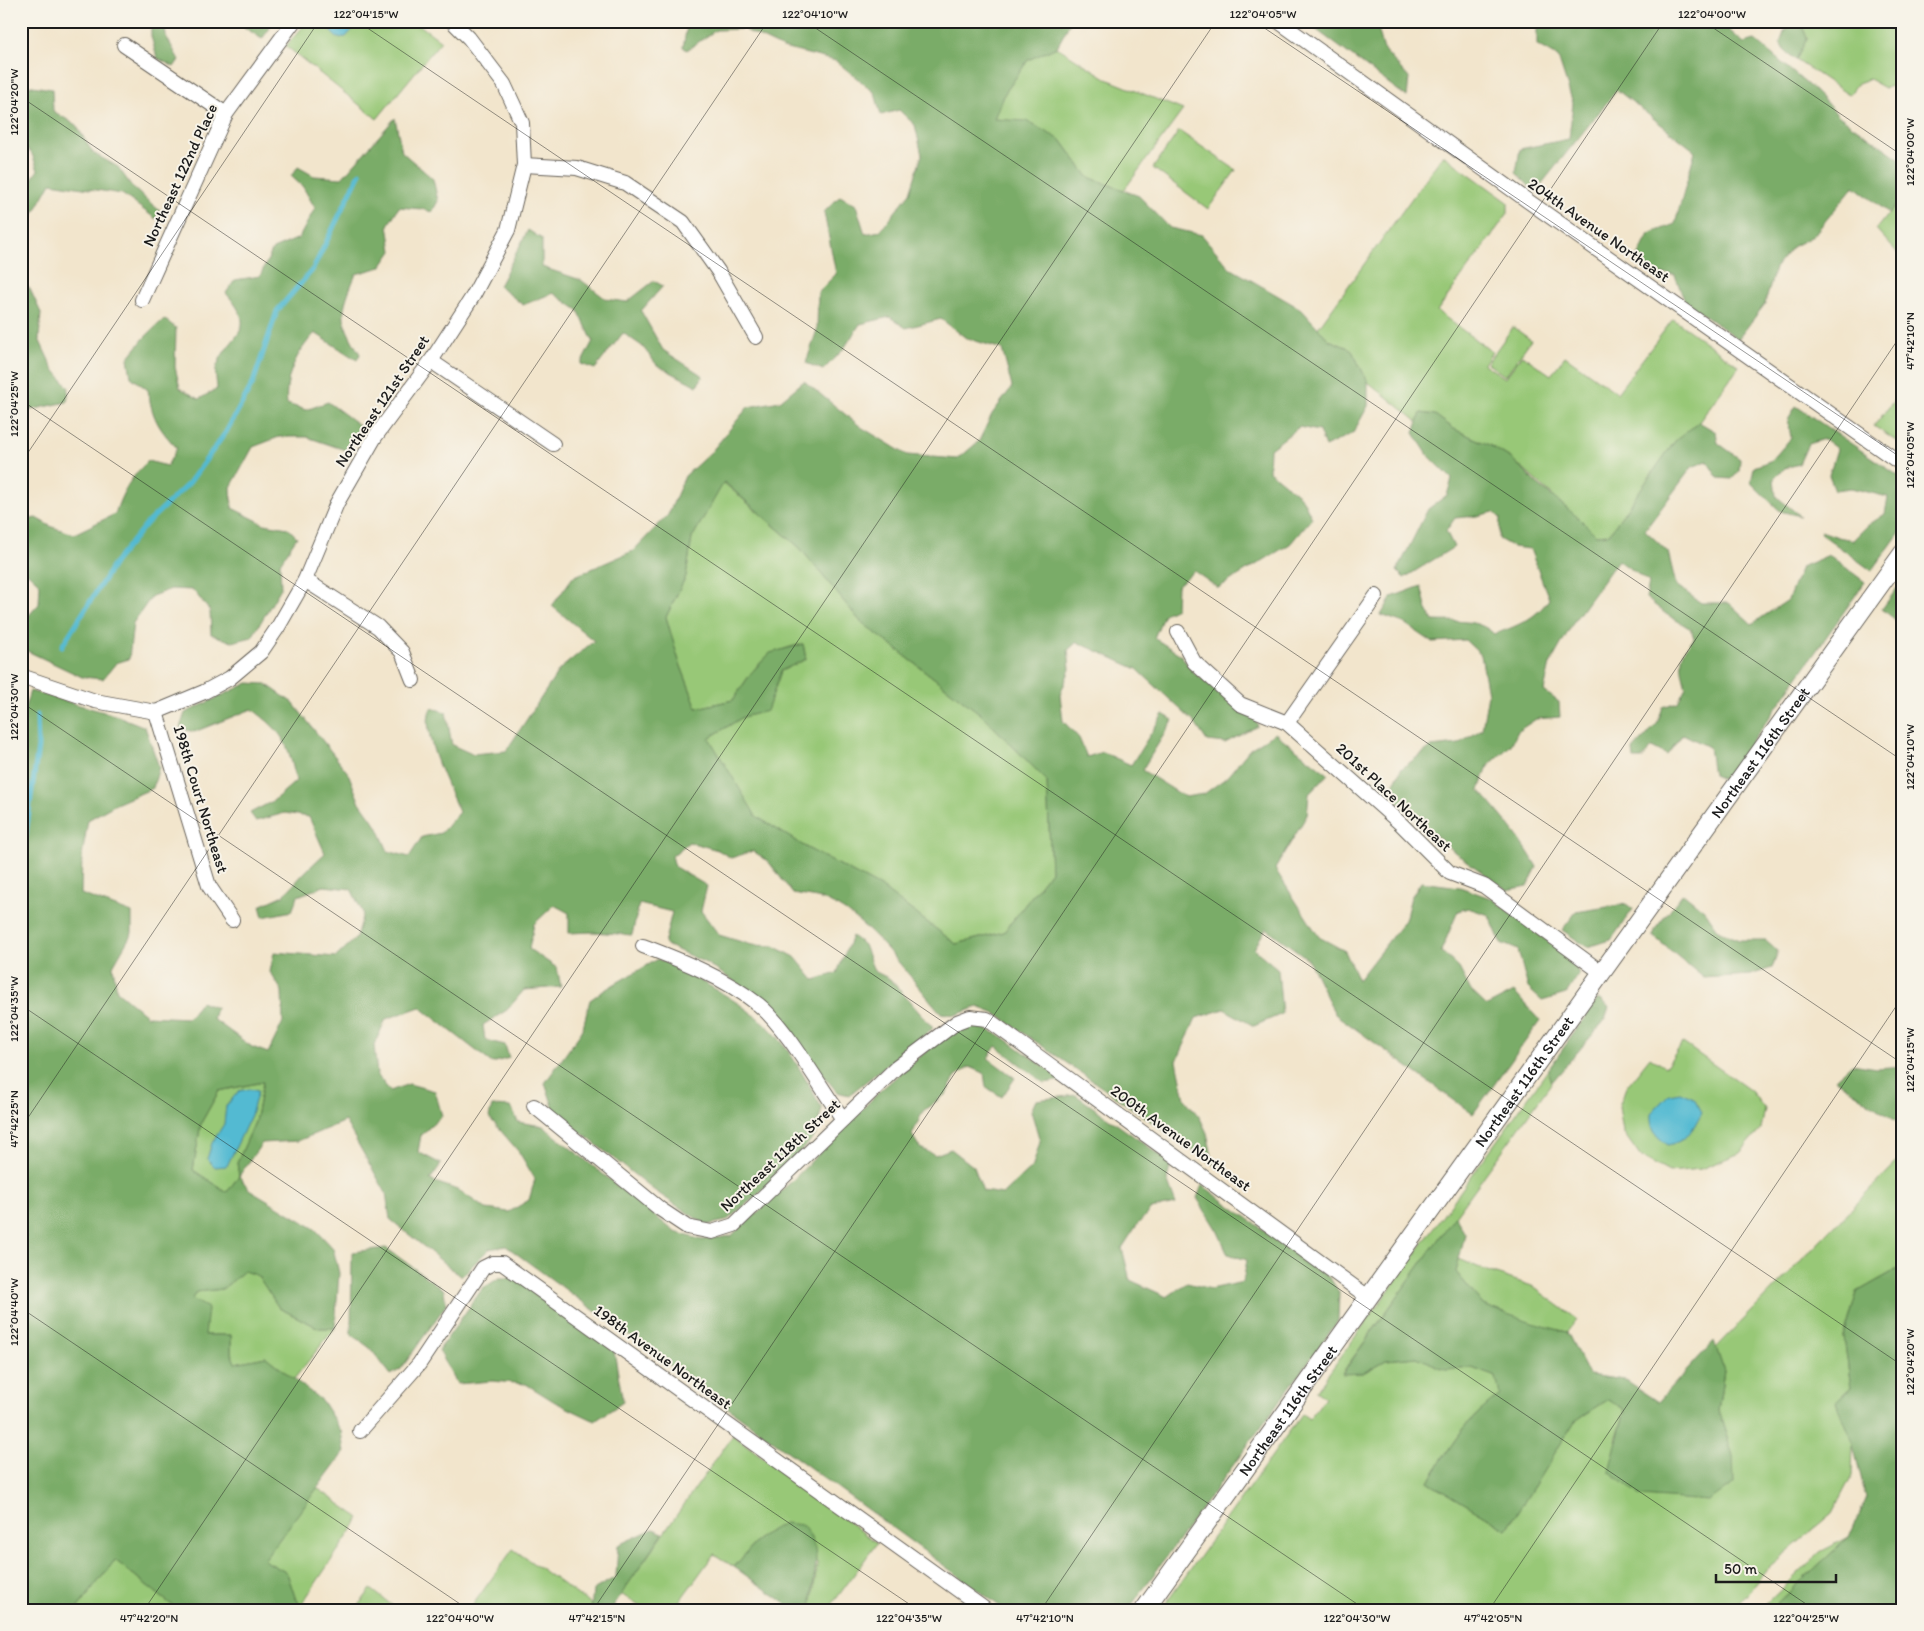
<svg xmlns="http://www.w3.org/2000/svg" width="1924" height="1631" font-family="Itim,sans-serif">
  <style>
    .green { fill: #98c877; stroke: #5a724a }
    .forest { fill: #7aac68; stroke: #4b6442; fill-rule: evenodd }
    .water { fill: #53bad2; stroke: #386b77 }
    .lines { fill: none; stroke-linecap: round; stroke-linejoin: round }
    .stream { stroke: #53bad2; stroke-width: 5 }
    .minor-casing { stroke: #67625a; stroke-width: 16 }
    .tertiary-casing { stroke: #67625a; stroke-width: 20 }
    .minor { stroke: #fff; stroke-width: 14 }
    .tertiary { stroke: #fff; stroke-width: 18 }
    .ticks { fill: none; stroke: #1c1c1c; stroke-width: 1; stroke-opacity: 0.45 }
    .labels { text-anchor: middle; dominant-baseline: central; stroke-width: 4; stroke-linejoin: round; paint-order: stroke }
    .street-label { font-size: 16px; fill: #1c1c1c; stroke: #f7f3e8 }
    .neatline { fill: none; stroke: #1c1c1c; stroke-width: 2 }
    .ticks-label { font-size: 12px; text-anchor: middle; fill: #1c1c1c }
  </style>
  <rect width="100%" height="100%" fill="#f7f3e8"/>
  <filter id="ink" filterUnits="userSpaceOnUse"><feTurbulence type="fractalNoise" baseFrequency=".02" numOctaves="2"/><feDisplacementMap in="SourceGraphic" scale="10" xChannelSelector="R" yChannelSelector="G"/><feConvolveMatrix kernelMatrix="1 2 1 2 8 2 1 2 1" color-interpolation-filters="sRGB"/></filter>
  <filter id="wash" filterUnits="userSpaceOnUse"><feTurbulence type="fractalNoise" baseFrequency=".0096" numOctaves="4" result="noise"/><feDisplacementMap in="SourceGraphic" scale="20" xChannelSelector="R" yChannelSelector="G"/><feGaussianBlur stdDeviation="1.12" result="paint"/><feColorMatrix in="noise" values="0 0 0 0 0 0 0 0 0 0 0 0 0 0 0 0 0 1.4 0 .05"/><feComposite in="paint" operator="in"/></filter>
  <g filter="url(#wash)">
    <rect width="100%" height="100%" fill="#f2e5cc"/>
    <g class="green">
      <polygon points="323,21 414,21 441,41 377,119 286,46 307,22 315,28"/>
      <polygon points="1800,21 1821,21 1829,27 1834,21 1903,21 1903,80 1899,84 1885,88 1869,79 1858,83 1849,95 1796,60 1807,38"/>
      <polygon points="1057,47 1109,80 1183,110 1124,190 1088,177 1061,140 993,119 1003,96 1028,60"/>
      <polygon points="1179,131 1236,170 1208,209 1153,168"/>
      <polygon points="1443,155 1508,202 1508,213 1437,311 1492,352 1484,364 1505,378 1522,355 1551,375 1565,356 1617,393 1673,319 1739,366 1699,422 1675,441 1609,534 1596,535 1512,459 1489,445 1454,429 1435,415 1421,413 1418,422 1368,382 1351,349 1329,340 1318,328"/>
      <polygon points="1903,195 1903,259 1876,229"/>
      <polygon points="1513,327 1531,340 1505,376 1487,363"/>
      <polygon points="1903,389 1903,446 1874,426"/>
      <path d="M723,482L800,548L860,621L982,715L1047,781L1051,871L1004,932L956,944L882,888L807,848L752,814L709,738L743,717L767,710L781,671L806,659L803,644C762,652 755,667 733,700L697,708L679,661L666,617L686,576L692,538Z"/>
      <polygon points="1683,1043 1751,1091 1765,1109 1761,1129 1740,1153 1701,1169 1669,1172 1640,1156 1623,1132 1619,1106 1626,1087 1650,1057 1665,1067"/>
      <path d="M1548,1070L1552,1082L1342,1373H1363L1386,1360L1417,1357L1446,1370L1472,1368L1496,1377L1501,1395C1464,1421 1451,1444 1429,1482L1507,1529L1575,1421L1609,1399L1625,1410L1616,1440L1640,1496L1666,1497L1733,1456L1718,1410L1724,1371L1716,1348L1903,1156V1266L1857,1292L1844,1337L1851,1388L1836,1402L1853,1444L1852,1475L1832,1514L1770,1566L1733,1610H1161L1302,1414L1309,1419L1325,1398L1316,1391Z"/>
      <polygon points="263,1082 255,1122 237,1163 239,1176 227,1192 193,1170 201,1123 219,1091"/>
      <polygon points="1459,1259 1487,1271 1532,1286 1577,1319 1567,1332 1532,1324 1483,1305 1456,1272"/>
      <polygon points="244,1271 258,1275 279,1308 319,1328 335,1328 294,1379 266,1357 235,1363 231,1353 231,1335 205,1335 192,1299 196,1292 223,1289"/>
      <path d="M733,1435L877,1543L828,1610H809C813,1604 815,1573 818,1563L761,1536L734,1567L714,1554L673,1610H645L621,1594Z"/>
      <polygon points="317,1488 360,1518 301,1605 295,1597 287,1573 264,1560"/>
      <polygon points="1849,1537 1778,1602 1776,1610 1760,1610 1820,1552"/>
      <polygon points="513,1549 592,1605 591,1610 469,1610"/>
      <polygon points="115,1560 178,1610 76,1610"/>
      <polygon points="371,1589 398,1610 355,1610"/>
    </g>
    <g class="forest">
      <polygon points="151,21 164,21 166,36 179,60 174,67 157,58 151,36"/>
      <polygon points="235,21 267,21 270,28 262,39"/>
      <path d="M688,21H1071L1057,47L1028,60L1003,96L994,119L1026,121L1061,140L1088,177L1139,196L1170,228L1202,235L1230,268L1301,309L1329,340L1351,349L1368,382V406L1353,433L1325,447L1319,431L1299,427L1270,449L1269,471L1302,498L1312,518L1290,544L1218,588L1194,571L1177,586L1176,608L1164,614L1154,638L1181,655L1192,671L1255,718L1258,726L1225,743L1207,741L1194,722L1137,669L1077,642L1068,650L1070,669L1060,695L1063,721L1079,738L1087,757L1102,752L1131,765L1163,714L1173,720L1142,770L1185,797L1204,794L1226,778L1250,749L1275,733L1328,774L1309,794L1307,815L1275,869L1319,937L1345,951L1358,980L1405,920L1411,897L1421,882L1460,887L1493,899L1572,960L1579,974L1566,994L1542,1001L1528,988L1518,950L1501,943L1489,915L1468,908L1458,911L1441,951L1459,968L1471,991L1487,1006L1514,992L1540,1021L1473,1114L1335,1014L1308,959L1266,928L1254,949L1278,969L1282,1014L1254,1026L1224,1009L1196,1018L1177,1061L1185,1099L1200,1118L1207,1133L1214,1165L996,1014L978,1007L955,1015L941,1013C907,975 873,922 827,901C817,897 804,896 793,894L768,861L753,851L731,858L718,850L689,842L672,856L675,867L707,886L701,911L719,935L752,945L774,946L795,957L814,980L837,973L852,936L864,945L874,971L890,979L933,1028L849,1095L837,1092L764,1001L706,963L664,944L672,912L639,904L632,935L593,932L569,933V913L554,905L534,924L529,949L557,968L561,987L524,990L507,1010L483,1025L485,1040L505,1045L509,1058L492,1063L420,1007L386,1019L374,1045L377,1075L390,1091L409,1084L435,1091L442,1116L421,1135L418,1152L441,1164L430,1180L460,1191L486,1209L509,1212L529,1200L535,1179L519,1152L489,1117L492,1106L511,1107L518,1122L543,1126L675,1232L702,1240L731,1236L790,1183L882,1089L943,1037L966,1028L982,1027L1003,1037L1063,1080L1044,1083L996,1046L988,1058L1015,1078L1002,1097L986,1087L984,1073L970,1067L956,1076L946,1094L923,1111L912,1135L920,1148L935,1155L951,1149L974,1167L983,1191L1003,1194L1033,1166L1040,1141L1031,1111L1036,1100L1076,1095L1171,1163L1167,1180L1176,1204L1151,1209L1137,1225L1122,1248L1130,1280L1167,1297L1187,1283L1211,1289L1243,1282L1247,1260L1228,1254L1218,1232L1197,1198L1202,1185L1330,1278L1339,1292L1338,1321L1128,1610H1005L506,1246L489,1249L461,1277L390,1219L386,1193L345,1121L298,1141L262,1143L239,1176L249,1189L315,1229L333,1248L339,1273L335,1328H319L279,1308L258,1276L244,1271L223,1289L196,1292L192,1299L208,1308L205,1335H231V1353L235,1363L266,1357L322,1401L341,1431L344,1452L264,1560L287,1573L295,1597L304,1610H178L115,1560L76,1610H21V720L30,691L118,716L145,727L159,767L153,788L116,804L88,820L82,856L81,894L132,913V933L113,966L117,991L147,1016L188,1018L201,1002L216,1008L213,1019L252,1047L268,1053L283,1022L282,991L270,972L274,952L336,957L356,938L363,913L351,889L324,886L298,896L292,911L263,917L260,906L284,895L305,872L325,853L309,817L285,813L256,821L250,813L273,801L296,781C288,742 284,733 252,709L194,732L180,728L185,713L248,683L266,684L293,703L348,773L359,801L377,826L388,851L409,857L422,837L441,833L459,812C449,788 419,731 431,708L446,712L452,745L472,754L506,751L560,669L594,641L552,606L573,577L633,551L668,515L685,476L712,451L748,407L780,401L804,381L861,427L907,455L958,459L979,441L992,414L1012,387L1002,349L966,338L941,319L906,328L890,317L860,324L843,350L823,370L806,363L817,330L818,292L836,274L824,212L840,196L856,205L865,234L880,231L910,193L922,155L915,125L899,110L881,115L875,93L836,61L783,48L743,29L716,30L687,50L683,47ZM724,482L800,548L860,621L982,715L1047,781L1051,871L1004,932L956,944L882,888L807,848L756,816L709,738L743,717L767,711L781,671L806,659L803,644L770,653L751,673L733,700L697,708L679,661L666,617L686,576L692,538ZM263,1082L255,1122L237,1163L239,1176L227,1192L193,1170L201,1123L219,1091Z"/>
      <polygon points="1308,21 1376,21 1384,50 1409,78 1407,97 1310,25"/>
      <polygon points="1537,21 1718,21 1744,43 1755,40 1816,92 1839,116 1903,161 1903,195 1889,213 1854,186 1813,236 1792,247 1775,268 1765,304 1738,339 1685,302 1675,275 1658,274 1636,261 1649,234 1675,224 1695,151 1617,90 1535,192 1516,173 1520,149 1569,139 1573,103 1558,57 1537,45"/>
      <polygon points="1792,21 1800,21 1807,38 1796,60 1784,50 1780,43 1785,30"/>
      <polygon points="21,78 26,85 52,89 53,111 76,125 93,153 118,167 133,188 160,211 156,219 122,194 51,183 28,224 21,230 21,194 38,170 32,154 21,143"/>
      <path d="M395,118L402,152L433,179L438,201L432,212L422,209L399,207L388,225L392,251L381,267L356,274C340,312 338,318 360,354L357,360L315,333C297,352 284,377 287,404L306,410L328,402L363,428L348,451L307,437H279L253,447L231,487L232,508L264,524L288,528L297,537L280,563L281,588L252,637L232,642L211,634L210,611L193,590L171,589L152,596L133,623L129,659L116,663L103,679L82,677L23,649L21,624L39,604L40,584L21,567V521L36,518L52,527L74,534L115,514C122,492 131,477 148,461L167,466L177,448C158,428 152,417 148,390L131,377L128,358L145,337L164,319L176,328L175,367L180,388L199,399L217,389C217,382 214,372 217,366C230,332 261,333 226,293L235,280L260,276L273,249L299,238L315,208L303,187L291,176L298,167L314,176L342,178Z"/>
      <polygon points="528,230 542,239 542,267 581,280 606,299 627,302 654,281 663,286 641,311 663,350 703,376 697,386 657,365 642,346 623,333 595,369 581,364 593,341 578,310 553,293 523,305 499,286"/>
      <polygon points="21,282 30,289 41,313 39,339 52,367 69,388 67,402 21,412"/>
      <polygon points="1796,406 1903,479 1903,528 1872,571 1820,533 1821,531 1838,537 1853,540 1867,526 1885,514 1888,497 1851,488 1835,490 1829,475 1837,449 1824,439 1808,444 1799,464 1785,468 1774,479 1776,496 1800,516 1780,511 1751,483 1754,467 1772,460 1791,438 1788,419"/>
      <path d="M1421,413L1435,415L1454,429L1489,445L1512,459L1538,485L1580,519L1596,535L1609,534L1675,441L1699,422L1716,432L1718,443L1740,459L1739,471L1732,479L1718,478L1707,461L1692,467L1645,530L1668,552L1676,585L1701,603H1729L1752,624L1788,600L1801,567L1829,555L1865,582L1725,780L1713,775L1709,747L1683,734L1667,755L1652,747L1642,759H1634L1633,750L1657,724L1663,707L1678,702L1686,687C1680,665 1678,655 1694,638L1691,629L1666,614L1646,598L1649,582L1618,560L1574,621L1550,664L1544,691L1559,702L1560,717L1536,719L1518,731L1511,745L1488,766L1479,790C1501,815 1521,838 1537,867L1528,886L1507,890L1458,855L1389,795L1401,769L1431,747L1459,744L1482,729L1488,694L1481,655L1465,640L1432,642L1404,623L1381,615L1392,597L1421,586L1427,610L1433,621C1455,622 1478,618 1494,634C1515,627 1536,619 1549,599L1530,549L1513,547L1499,539L1500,518L1494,512L1477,516L1455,518L1446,531L1454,547L1404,578L1397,571L1428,509L1447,495L1452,479L1428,455L1414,433Z"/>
      <polygon points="1903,580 1903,626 1882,609"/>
      <polygon points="1683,893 1705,911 1718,930 1739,940 1766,940 1778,951 1772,968 1750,975 1704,978 1653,936 1656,928"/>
      <polygon points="1626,904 1633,909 1611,940 1587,947 1562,930 1576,912"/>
      <path d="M658,959C696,979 734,996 766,1025C789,1045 806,1081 822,1108L815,1136L762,1191L726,1221L706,1225L655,1191L555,1112L545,1083L582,1031L590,1000C612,984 635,973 658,959Z"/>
      <polygon points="1598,999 1609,1007 1605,1020 1552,1082 1548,1070"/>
      <polygon points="1852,1064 1877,1068 1903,1066 1903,1126 1835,1079"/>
      <path d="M1455,1216L1465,1234L1456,1272L1483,1305L1532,1323L1567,1332L1589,1375L1625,1380L1658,1402L1714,1341L1724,1371L1718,1410L1733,1456L1734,1483L1709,1501L1640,1496L1609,1471L1625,1410L1609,1399L1575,1421L1507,1529L1429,1482C1452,1443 1463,1423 1500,1395L1496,1377L1472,1368L1446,1370L1417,1357L1386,1360L1363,1373L1342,1374Z"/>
      <polygon points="386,1248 444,1290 446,1305 401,1369 391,1375 370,1348 351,1334 352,1252"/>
      <polygon points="1903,1266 1903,1610 1776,1610 1778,1602 1849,1537 1866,1497 1853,1445 1836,1402 1851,1388 1844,1337 1857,1292"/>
      <polygon points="499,1278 515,1278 614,1351 623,1402 595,1421 555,1402 526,1384 492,1381 457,1384 439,1350 482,1289"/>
      <path d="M784,1523L802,1525C821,1547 816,1561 813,1587C811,1596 814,1603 809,1610H795L734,1567L761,1536Z"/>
      <polygon points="653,1529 663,1533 612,1608 613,1610 591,1610 593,1590 616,1577 618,1545"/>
    </g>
    <g class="water">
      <polygon points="334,21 360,21 346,37 337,38 330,31"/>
      <polygon points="249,1089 258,1091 251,1115 227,1166 215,1167 207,1159 212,1143 224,1124 226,1106 239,1091"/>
      <path d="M1680,1092L1694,1098L1702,1112C1692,1130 1689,1140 1668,1145C1655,1136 1650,1129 1651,1113L1669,1094Z"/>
    </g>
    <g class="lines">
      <g class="stream">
        <polyline points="62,646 115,562 147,523 189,483 226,432 253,383 277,311 313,269 360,173"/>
        <polyline points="21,937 25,841 38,747 37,715"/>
        <polyline points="1652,1607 1654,1610"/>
      </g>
    </g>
  </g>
  <g filter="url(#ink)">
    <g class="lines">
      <g class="minor-casing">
        <g id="minor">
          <polyline points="1278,21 1528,201 1903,465"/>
          <polyline points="124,45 226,114"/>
          <polyline points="524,165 577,168 625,183 683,222 718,271 756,337"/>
          <polyline points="142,300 226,114 294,21"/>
          <polyline points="431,361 553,444"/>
          <polyline points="305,580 378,627 402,652 413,680"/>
          <polyline points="1178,632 1194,662 1240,704 1287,723 1401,824 1450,873 1484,886 1601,972"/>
          <polyline points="21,676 95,701 156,712"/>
          <polyline points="156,712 204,692 230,678 261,652 278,627 305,580 337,503 375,437 431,361 473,296 508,230 524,165 522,123 504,84 469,38 452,21"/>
          <polyline points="156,712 209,886 232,920"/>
          <polyline points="1287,723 1376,596"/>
          <path d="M643,946C683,961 725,978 759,1005C788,1029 820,1087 843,1119"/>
          <polyline points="534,1106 660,1209 687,1227 712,1232 734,1225 896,1068 957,1022 970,1017 987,1019 1368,1297"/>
          <polyline points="360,1431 419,1364 483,1268 493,1263 502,1263 986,1610"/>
        </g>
      </g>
      <g class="tertiary-casing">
        <g id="tertiary">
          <path id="s1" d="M1144,1610L1903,553"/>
        </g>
      </g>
      <use href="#minor" class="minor"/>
      <use href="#tertiary" class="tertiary"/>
    </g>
  </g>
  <path class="ticks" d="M357,21L1903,1064M805,21L1903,761M1254,21L1903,459M1703,21L1903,156M21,97L1903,1366M21,400L1815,1610M21,463L319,21M21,702L1366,1610M21,1005L918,1610M21,1128L768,21M21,1308L469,1610M144,1610L1216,21M593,1610L1664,21M1041,1610L1903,332M1489,1610L1903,996"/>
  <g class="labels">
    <g class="street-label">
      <text transform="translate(180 175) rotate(-65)">Northeast 122nd Place</text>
      <text transform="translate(1599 230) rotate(35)">204th Avenue Northeast</text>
      <text transform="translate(382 401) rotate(-56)">Northeast 121st Street</text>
      <text stroke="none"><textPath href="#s1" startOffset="1056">Northeast 116th Street</textPath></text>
      <text transform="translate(1394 797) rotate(43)">201st Place Northeast</text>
      <text transform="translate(201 799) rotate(73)">198th Court Northeast</text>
      <text stroke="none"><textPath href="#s1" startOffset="651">Northeast 116th Street</textPath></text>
      <text transform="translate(1181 1138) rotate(36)">200th Avenue Northeast</text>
      <text transform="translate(780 1155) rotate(-43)">Northeast 118th Street</text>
      <text transform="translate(663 1357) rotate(36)">198th Avenue Northeast</text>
      <text stroke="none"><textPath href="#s1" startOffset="246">Northeast 116th Street</textPath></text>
    </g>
  </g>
  <rect width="1924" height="1631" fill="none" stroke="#f7f3e8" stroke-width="55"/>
  <path d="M1716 1574v8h120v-8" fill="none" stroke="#1c1c1c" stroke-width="2.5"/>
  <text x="1724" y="1574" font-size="15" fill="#1c1c1c" stroke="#f7f3e8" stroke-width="4" paint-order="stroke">50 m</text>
  <rect x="28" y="28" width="1868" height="1576" class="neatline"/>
  <g class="ticks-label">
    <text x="366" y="18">122°04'15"W</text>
    <text x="815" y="18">122°04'10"W</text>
    <text x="1263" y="18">122°04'05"W</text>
    <text x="1712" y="18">122°04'00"W</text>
    <text transform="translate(14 102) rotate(-90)" y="4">122°04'20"W</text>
    <text transform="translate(1910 152) rotate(-90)" y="4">122°04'00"W</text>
    <text transform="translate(1910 341) rotate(-90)" y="4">47°42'10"N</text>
    <text transform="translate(14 404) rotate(-90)" y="4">122°04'25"W</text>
    <text transform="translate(1910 455) rotate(-90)" y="4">122°04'05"W</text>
    <text transform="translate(14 707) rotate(-90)" y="4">122°04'30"W</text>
    <text transform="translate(1910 757) rotate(-90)" y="4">122°04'10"W</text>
    <text transform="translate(14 1009) rotate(-90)" y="4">122°04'35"W</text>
    <text transform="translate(1910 1060) rotate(-90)" y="4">122°04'15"W</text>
    <text transform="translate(14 1119) rotate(-90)" y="4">47°42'25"N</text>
    <text transform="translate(14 1312) rotate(-90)" y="4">122°04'40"W</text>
    <text transform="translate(1910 1362) rotate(-90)" y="4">122°04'20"W</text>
    <text x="149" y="1622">47°42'20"N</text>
    <text x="460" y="1622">122°04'40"W</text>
    <text x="597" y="1622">47°42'15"N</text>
    <text x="909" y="1622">122°04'35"W</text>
    <text x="1045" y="1622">47°42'10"N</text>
    <text x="1357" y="1622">122°04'30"W</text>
    <text x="1493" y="1622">47°42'05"N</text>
    <text x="1806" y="1622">122°04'25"W</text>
  </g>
</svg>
